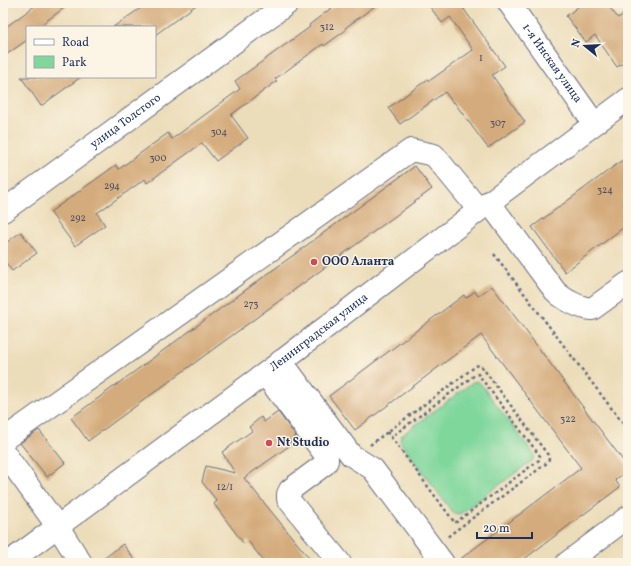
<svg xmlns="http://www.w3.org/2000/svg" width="631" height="566" font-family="Vollkorn,serif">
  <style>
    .green { fill: #7fd79c; stroke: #4d837d }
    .building { fill: #d4ab7b }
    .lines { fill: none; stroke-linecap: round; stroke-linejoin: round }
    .minor-casing { stroke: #646c7e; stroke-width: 24 }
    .path { stroke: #646c7e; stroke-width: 2.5; stroke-dasharray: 3 3; stroke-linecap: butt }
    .minor { stroke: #fff; stroke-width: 22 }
    .poi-dot { fill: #d1495b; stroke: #fcf5e5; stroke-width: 1.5 }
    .labels { text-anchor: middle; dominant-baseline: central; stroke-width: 3; stroke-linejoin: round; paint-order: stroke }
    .number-label { font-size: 10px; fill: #494e65 }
    .street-label { font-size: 12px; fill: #1b2f5e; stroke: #fcf5e5 }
    .poi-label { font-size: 12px; font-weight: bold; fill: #1b2f5e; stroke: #fcf5e5; text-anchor: start }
  </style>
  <rect width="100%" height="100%" fill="#fcf5e5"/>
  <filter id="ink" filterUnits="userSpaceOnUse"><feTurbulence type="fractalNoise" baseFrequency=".025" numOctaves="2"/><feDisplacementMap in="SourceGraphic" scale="8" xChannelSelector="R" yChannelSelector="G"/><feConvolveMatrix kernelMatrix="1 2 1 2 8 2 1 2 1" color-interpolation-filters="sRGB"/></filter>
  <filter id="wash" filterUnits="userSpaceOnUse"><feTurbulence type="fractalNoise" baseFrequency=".012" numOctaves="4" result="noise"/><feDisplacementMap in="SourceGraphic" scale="16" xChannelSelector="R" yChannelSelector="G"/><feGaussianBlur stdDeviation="0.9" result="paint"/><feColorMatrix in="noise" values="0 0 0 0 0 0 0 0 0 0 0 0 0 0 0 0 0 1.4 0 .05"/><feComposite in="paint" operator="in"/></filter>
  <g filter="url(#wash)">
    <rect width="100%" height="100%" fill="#ecddba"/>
    <polygon class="green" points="477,381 480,383 534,454 533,460 460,514 453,513 401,443 400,439 402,435 473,382"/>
    <g id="blocks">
      <g class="building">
        <polygon points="39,3 71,3 38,27 27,27 27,40 3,57 3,29"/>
        <polygon points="148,3 199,3 155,35 155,27 113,27"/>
        <polygon points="338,3 379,3 345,28 346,30 324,46 323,44 275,79 277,81 231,115 248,138 216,161 202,143 147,183 145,179 97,213 105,225 75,246 50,212 116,165 119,169 168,133 172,139 240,89 235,81 310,27 309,25"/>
        <polygon points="427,3 469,3 463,8 505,66 492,75 525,122 488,148 454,102 453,103 445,92 400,124 388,108 428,79 429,81 473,50 450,17 442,23"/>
        <polygon points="583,3 606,3 618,18 628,12 628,60 617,67 595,35 586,42 566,16"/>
        <polygon points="21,77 81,77 41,106"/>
        <polygon points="628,156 628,224 565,272 532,227"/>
        <polygon points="415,166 432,189 88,441 71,418"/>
        <polygon points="21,232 37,253 12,271 3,259 3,245"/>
        <polygon points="492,286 628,467 628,470 615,480 620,487 519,563 455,563 581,468 481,335 355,430 329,396 464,295 466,298 475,291 478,296"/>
        <polygon points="278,412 296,436 290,441 292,444 244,478 313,563 265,563 248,541 244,544 214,504 217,501 202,482 206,466 235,473 222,452 252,431 249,427 261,417 264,422"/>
        <polygon points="39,430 65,463 47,477 20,443"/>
        <polygon points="123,544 137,563 98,563"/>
      </g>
    </g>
  </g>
  <g filter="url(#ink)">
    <use href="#blocks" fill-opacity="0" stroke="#646c7e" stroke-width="1"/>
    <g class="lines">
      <g class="minor-casing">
        <g id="minor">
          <path id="s1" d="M509,3L594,123"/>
          <path d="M489,202L555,291C564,300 580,308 592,309L628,283"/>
          <path id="s2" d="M3,211L288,3"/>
          <polyline points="281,361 351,455 373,469 443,563"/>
          <polyline points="265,374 327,457 327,461 325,464 290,490 288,494 288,499 340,563"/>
          <polyline points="3,440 411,150 434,155 479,210"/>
          <polyline points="3,451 58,527 81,563"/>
          <path id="s3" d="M8,563L278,364L479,210L628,99"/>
          <polyline points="567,563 628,517"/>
        </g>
      </g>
      <g class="path">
        <polyline points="494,254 628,430"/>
        <polyline points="387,432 391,437 455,523 539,460 540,456 478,374 475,375 391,437"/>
        <polyline points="370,445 476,366 479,365 482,367 548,455 549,459 547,463 447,537"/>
      </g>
      <use href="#minor" class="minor"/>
    </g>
  </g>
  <g class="poi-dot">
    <circle cx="314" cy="262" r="4"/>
    <circle cx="269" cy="443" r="4"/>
  </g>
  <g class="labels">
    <g class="number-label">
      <text x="327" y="27">312</text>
      <text x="481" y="58">1</text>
      <text x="498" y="123">307</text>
      <text x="219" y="132">304</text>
      <text x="158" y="158">300</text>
      <text x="112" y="186">294</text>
      <text x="605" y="190">324</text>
      <text x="78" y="218">292</text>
      <text x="251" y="304">273</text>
      <text x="568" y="419">322</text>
      <text x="225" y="487">12/1</text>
    </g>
    <g class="street-label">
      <text stroke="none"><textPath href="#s1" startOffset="74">1-я Инская улица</textPath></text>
      <text stroke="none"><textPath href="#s2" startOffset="152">улица Толстого</textPath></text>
      <text stroke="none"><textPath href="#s3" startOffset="387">Ленинградская улица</textPath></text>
    </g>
    <g class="poi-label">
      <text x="322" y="262">ООО Аланта</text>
      <text x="277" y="443">Nt Studio</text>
    </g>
  </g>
  <rect width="631" height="566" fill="none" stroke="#fcf5e5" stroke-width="16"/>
  <rect x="26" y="26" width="130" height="52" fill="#fcf5e5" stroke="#a2a6af"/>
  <rect x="34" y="39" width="20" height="6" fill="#ffffff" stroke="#a2a6af"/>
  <text x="62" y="46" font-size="12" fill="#1b2f5e">Road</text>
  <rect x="34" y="56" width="20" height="12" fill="#7fd79c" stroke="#a2a6af"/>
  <text x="62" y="66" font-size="12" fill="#1b2f5e">Park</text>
  <g transform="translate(585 46) rotate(288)" stroke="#fcf5e5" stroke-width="3" paint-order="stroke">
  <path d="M0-3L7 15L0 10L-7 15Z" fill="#1b2f5e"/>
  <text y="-6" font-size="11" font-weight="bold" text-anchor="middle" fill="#1b2f5e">N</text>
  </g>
  <path d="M477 532v6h55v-6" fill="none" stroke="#1b2f5e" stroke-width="2"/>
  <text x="483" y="532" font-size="12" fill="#1b2f5e" stroke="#fcf5e5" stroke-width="3" paint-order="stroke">20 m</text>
</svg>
